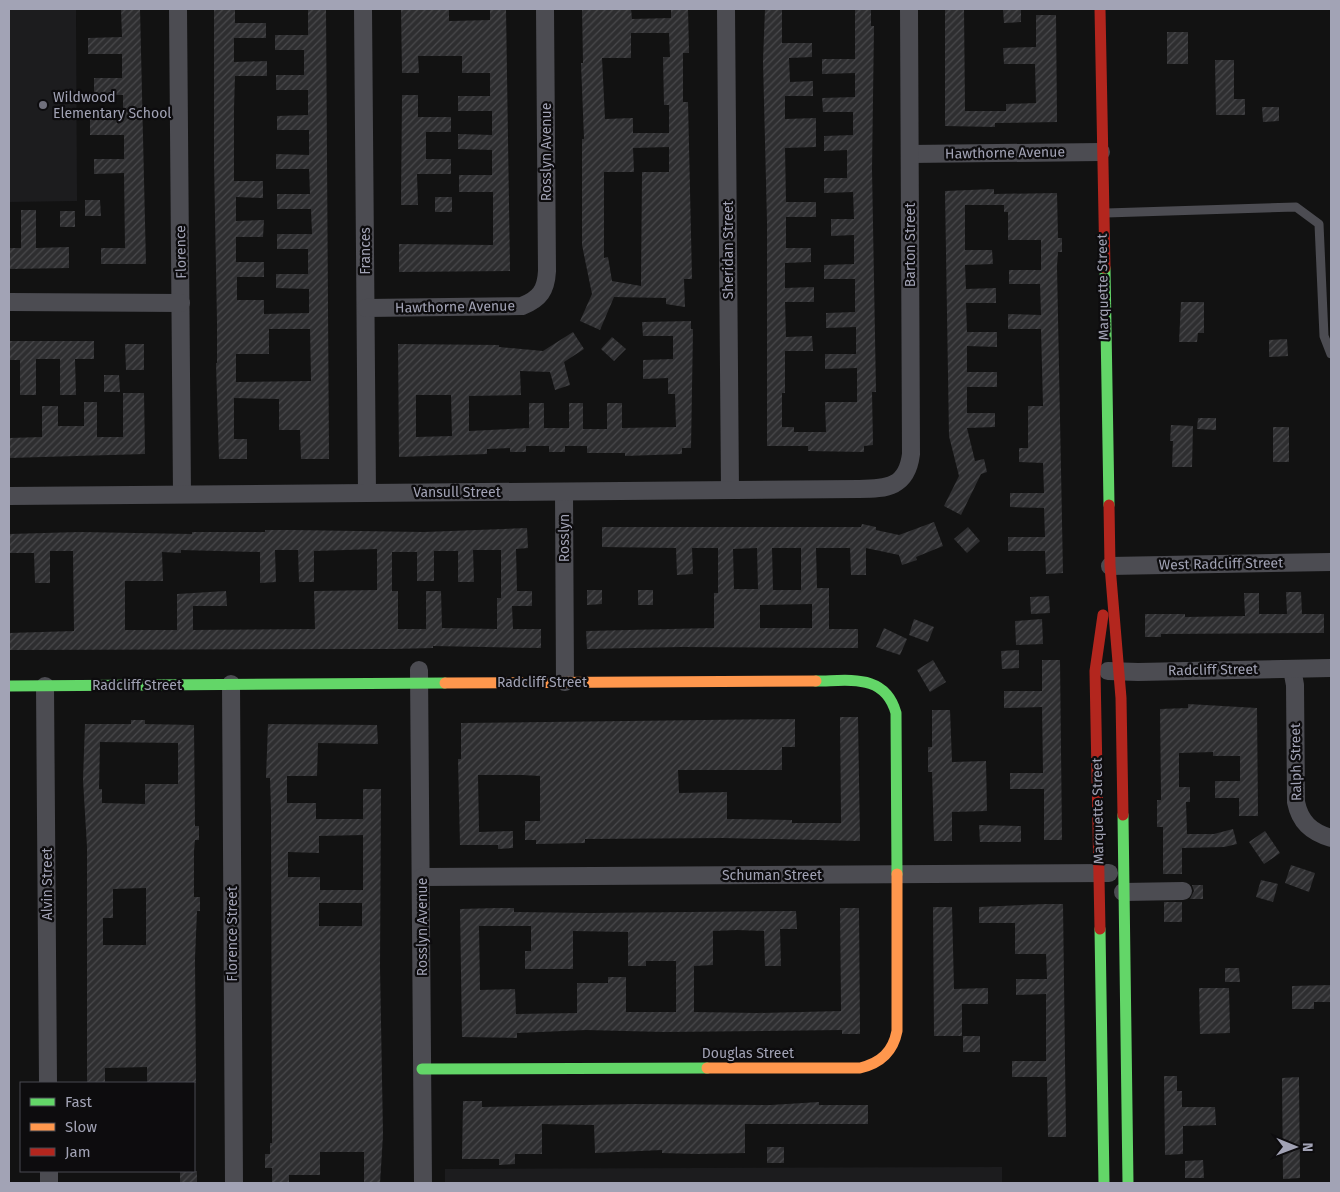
<svg xmlns="http://www.w3.org/2000/svg" width="1340" height="1192" font-family="'Fira Sans',sans-serif">
  <style>
    .built { fill: #1c1c1e }
    .building { fill: url(#building-hatch); fill-rule: evenodd }
    .lines { fill: none; stroke-linecap: round; stroke-linejoin: round }
    .lane { stroke: #4c4c52; stroke-width: 9 }
    .street { stroke: #4c4c52; stroke-width: 18 }
    .fast { stroke: #63d668; stroke-width: 11 }
    .slow { stroke: #ff974d; stroke-width: 11 }
    .jam { stroke: #b3261e; stroke-width: 11 }
    .poi-dot { fill: #70707c; stroke: #0d0c0e; stroke-width: 2 }
    .labels { text-anchor: middle; dominant-baseline: central; stroke-width: 4.5; stroke-linejoin: round; paint-order: stroke }
    .poi-label { font-size: 14px; fill: #a2a3b5; stroke: #0d0c0e; text-anchor: start }
    .street-label { font-size: 14px; fill: #a2a3b5; stroke: #0d0c0e }
  </style>
  <defs>
    <pattern id="building-hatch" width="6" height="6" patternUnits="userSpaceOnUse" patternTransform="scale(1.25)"><rect width="6" height="6" fill="#2e2e30"/><path d="M-1 1l2-2M0 6l6-6M5 7l2-2" fill="none" stroke="#49494c"/></pattern>
  </defs>
  <rect width="100%" height="100%" fill="#121212"/>
  <g class="built">
    <polygon points="9,9 76,9 77,201 9,202"/>
    <polygon points="1002,1167 1002,1183 445,1183 445,1169"/>
  </g>
  <g class="building">
    <polygon points="121,9 140,9 146,264 101,264 101,248 125,248 124,173 94,174 94,159 124,159 124,135 90,135 90,119 123,118 123,95 94,95 94,78 122,78 122,54 88,54 88,38 122,37"/>
    <path d="M214,9H235V23H266V38H234V62L267,61V76H235L234,108V181H263V198L236,197V221L264,220L263,237H236V262H264V277H237V300H264V314L309,313V289L276,288V274H308V249H277V234H312L311,209H277V194H310L309,169H276V154L309,155V130H277V116L308,115V90H276V75H304V50H275V35H308V9H326L329,459H301L300,430H279V399L234,398V439H247V459H219L216,363H217V322L214,162ZM269,329H310L311,381L236,382V354H269Z"/>
    <polygon points="401,9 449,9 449,21 490,20 490,9 506,9 510,271 399,272 399,244 493,245 493,192 459,192 459,175 492,175 492,150 458,149 458,134 492,135 492,111 458,111 458,96 490,96 490,73 462,73 462,56 418,56 419,73 402,73"/>
    <path d="M582,9H631L632,19L671,18V9H688L689,53H683V102H688L692,279H684L685,307L666,304V298L614,297L600,330L580,321L592,294L582,245V139H584L581,63H583ZM631,33H669L670,57H663L664,105H669V133H633V118L605,119L602,58H631ZM669,147V172H642L641,286L612,281L608,257L604,258V172H634L633,148Z"/>
    <polygon points="765,9 782,9 782,43 812,43 812,57 789,58 790,82 813,81 813,96 785,96 785,119 816,118 816,147 785,148 786,202 816,202 816,217 786,217 786,248 811,248 811,262 785,263 785,288 814,287 814,302 785,302 786,337 812,336 813,351 785,351 785,393 782,393 782,427 794,427 794,432 826,432 825,402 857,402 857,368 825,369 825,354 856,354 856,327 826,328 826,313 855,312 855,279 824,279 824,265 854,264 854,235 831,236 831,219 854,219 853,192 824,193 824,178 847,178 847,150 824,151 824,136 853,135 853,112 823,112 822,98 855,97 855,73 822,74 822,59 855,59 855,9 871,9 871,26 874,26 872,169 876,392 872,392 873,445 864,446 864,452 808,451 808,446 767,446 767,222 763,61"/>
    <polygon points="945,9 964,9 965,111 1006,111 1006,104 1036,103 1035,64 1004,64 1003,48 1036,47 1036,15 1056,15 1057,122 995,123 995,127 945,126"/>
    <polygon points="1003,9 1021,9 1021,22 1004,23"/>
    <rect x="1167" y="32" width="21" height="32"/>
    <polygon points="1215,60 1234,60 1234,99 1245,99 1245,115 1216,115"/>
    <polygon points="402,95 418,95 418,117 451,117 451,132 426,132 426,159 451,159 451,174 417,174 418,205 401,205"/>
    <polygon points="1262,107 1279,107 1279,121 1263,122"/>
    <polygon points="994,189 994,194 1057,193 1058,238 1062,238 1062,252 1058,252 1057,266 1063,573 1046,574 1045,551 1008,551 1008,537 1045,537 1044,508 1010,507 1010,493 1044,493 1043,463 1019,462 1019,448 1028,448 1028,406 1043,406 1041,329 1008,329 1008,314 1041,315 1040,284 1009,284 1009,270 1041,270 1041,240 1008,240 1008,212 1004,212 1004,205 965,205 965,250 992,250 993,264 965,265 966,289 996,288 996,303 966,303 967,332 997,332 997,347 967,346 967,372 997,372 997,387 967,387 967,413 995,413 995,427 967,428 975,461 984,459 987,472 981,474 961,515 944,506 959,476 949,436 945,191"/>
    <rect x="435" y="197" width="17" height="15"/>
    <polygon points="85,200 100,200 101,216 85,216"/>
    <polygon points="21,210 36,210 36,248 69,247 69,268 9,269 9,248 21,248"/>
    <rect x="60" y="211" width="15" height="16"/>
    <polygon points="1181,302 1204,302 1204,333 1198,333 1197,342 1179,342"/>
    <path d="M691,321V329H693L691,448H682V454L625,456V453H587V446H565V452H549V446H526V452H510V448L487,449V454L399,457L398,344L499,345V347L543,351L573,332L584,349L564,362L570,385L555,390L550,372L520,371L521,395L469,396V431L529,428V403H544V428H569V403H583V429H607V403H622V428L676,427L675,394H668V378L643,379V360L673,359V336H643L642,322ZM416,395H451L452,436L416,437Z"/>
    <polygon points="612,337 626,349 614,361 601,349"/>
    <polygon points="1287,339 1288,356 1269,357 1269,340"/>
    <polygon points="9,341 94,341 94,359 75,359 76,395 60,395 60,359 36,359 36,395 20,395 20,360 9,360"/>
    <polygon points="125,344 144,344 144,370 126,370"/>
    <polygon points="104,375 119,375 120,392 104,392"/>
    <polygon points="123,393 144,393 145,454 9,458 9,438 42,437 42,406 58,406 58,426 84,426 84,402 97,402 97,437 123,437"/>
    <polygon points="1198,418 1216,418 1216,430 1197,429"/>
    <polygon points="1171,425 1193,426 1192,467 1172,467 1173,441 1170,441"/>
    <rect x="1273" y="427" width="16" height="35"/>
    <path d="M934,522L943,546L916,557L917,560L902,565L899,555L866,548V575H851L850,548H816L817,588H829V629H858V648L681,647L587,649L586,631L714,628V593H718V548H692L693,574L677,575L676,548L602,547V527H861L862,524L876,527V530L899,535ZM757,548L758,589H734L733,549ZM772,548H801V590H773ZM812,604V628H760V605Z"/>
    <polygon points="968,527 980,541 967,553 954,539"/>
    <path d="M527,528L528,548L516,549L517,591H532V606H512L513,629H541V648L433,646V648L393,649L9,650V633L74,631L73,551H50V583H35L34,553H9V534L80,532L192,534V532H265V530H293L424,532ZM377,549V590L314,591L315,629L193,630V606H227L226,591L177,594V630H125V581H163L162,552L181,553V550L260,552V583L276,582L275,550H298L299,582H314V551ZM473,550H501V598H497V629L442,628L441,591H426V629H398V591H392V552H417V581H434V551H458V582H474Z"/>
    <polygon points="587,590 602,590 602,604 587,605"/>
    <rect x="638" y="590" width="15" height="15"/>
    <polygon points="1286,592 1301,592 1302,614 1324,614 1324,633 1161,634 1161,637 1145,637 1145,614 1185,614 1185,617 1245,616 1244,593 1259,593 1259,614 1287,614"/>
    <polygon points="1049,596 1050,613 1031,614 1030,597"/>
    <polygon points="914,619 934,627 928,642 909,635"/>
    <polygon points="1042,619 1043,644 1016,645 1015,621"/>
    <polygon points="884,628 907,639 900,655 876,647"/>
    <polygon points="1019,650 1019,668 1002,669 1001,651"/>
    <polygon points="933,660 946,682 930,692 917,670"/>
    <polygon points="1042,660 1060,660 1062,840 1044,840 1044,789 1010,789 1010,773 1043,773 1042,707 1004,708 1004,691 1042,691"/>
    <polygon points="1188,704 1257,708 1258,816 1239,816 1239,798 1215,798 1215,781 1240,781 1240,756 1213,756 1213,752 1179,753 1179,787 1190,787 1190,802 1186,802 1187,834 1214,834 1233,829 1237,844 1224,847 1182,848 1182,874 1163,874 1163,827 1157,827 1157,800 1161,800 1160,709 1188,708"/>
    <polygon points="932,710 950,710 952,762 986,761 987,811 952,812 952,841 934,841 932,772 928,772 928,747 932,747"/>
    <polygon points="840,717 858,717 860,841 723,838 585,839 585,843 536,844 536,840 525,840 525,821 540,821 540,776 523,775 478,775 479,832 513,831 513,848 498,849 498,845 460,845 458,759 461,759 461,723 795,719 795,747 782,747 782,770 678,770 679,793 727,792 727,819 792,820 792,823 841,823"/>
    <path d="M131,720H145V724L194,725L195,826H199V840H195L194,851V897H200V911H197L195,958L196,1083H147V1067L105,1068V1083H87V847L83,780L85,724H131ZM100,742L178,743V784H145V804L102,803V789H99ZM146,888V945H103V918H113V889Z"/>
    <path d="M268,724L377,725L378,744L318,743L317,776H287V803H316V819H363V789H381L380,967L383,1135L380,1183H364V1152H320V1175H289V1183H272V1168H265V1154H270V1143H272L271,811L270,778H266ZM363,835V890H320V877H288V852L319,853V836ZM319,903H362V926H319Z"/>
    <polygon points="979,825 1021,826 1021,842 980,842"/>
    <polygon points="1265,831 1280,853 1264,864 1249,842"/>
    <polygon points="1291,865 1315,873 1309,892 1285,883"/>
    <polygon points="1261,880 1278,884 1273,902 1256,897"/>
    <polygon points="1192,885 1203,885 1203,899 1190,899 1194,891"/>
    <rect x="1164" y="902" width="18" height="20"/>
    <polygon points="1045,904 1063,904 1066,1137 1048,1137 1047,1077 1012,1077 1012,1061 1046,1061 1046,994 1016,995 1016,979 1047,979 1046,954 1015,954 1015,923 979,923 979,907"/>
    <polygon points="933,907 952,907 954,989 988,988 988,1004 962,1004 962,1036 934,1036"/>
    <path d="M497,908H514V912L591,913L796,911L797,929H780L781,966H765L764,931L737,930L713,931V965L694,966V1012L757,1013L841,1011L840,908H859L860,1034H842V1030L664,1032L586,1030L517,1033V1038L462,1037L460,909ZM479,926H531V951H525V969H573V931L628,932V966H646V961H676V1012H626V977H608V983H577V1013L516,1014L515,989L480,990Z"/>
    <polygon points="1225,968 1239,968 1240,982 1225,982"/>
    <polygon points="1331,985 1331,1002 1314,1002 1314,1009 1292,1009 1292,986"/>
    <polygon points="1199,988 1229,988 1230,1033 1200,1034"/>
    <rect x="963" y="1036" width="17" height="16"/>
    <polygon points="1164,1076 1177,1076 1177,1091 1182,1091 1182,1107 1215,1107 1216,1125 1183,1126 1183,1154 1165,1155"/>
    <polygon points="1299,1077 1300,1178 1283,1179 1282,1078"/>
    <polygon points="463,1101 482,1101 482,1107 634,1104 771,1105 819,1102 819,1105 868,1105 868,1124 745,1124 745,1153 697,1154 662,1153 662,1150 595,1153 594,1125 542,1124 542,1154 515,1154 515,1164 499,1165 499,1159 462,1159"/>
    <rect x="767" y="1147" width="17" height="16"/>
    <polygon points="1203,1160 1204,1178 1185,1178 1185,1161"/>
    <rect x="180" y="1171" width="17" height="12"/>
  </g>
  <g class="lines">
    <polyline class="lane" points="1106,213 1296,207 1319,224 1324,336 1331,354"/>
    <g class="street">
      <polyline points="178,9 182,494"/>
      <polyline points="363,9 367,493"/>
      <polyline points="726,9 730,490"/>
      <polyline points="910,154 1101,152"/>
      <polyline points="9,302 181,303"/>
      <path d="M366,308L522,306C540,299 546,290 547,271L545,9"/>
      <polyline points="564,492 565,682"/>
      <path d="M9,496L859,489C887,489 907,487 911,454L909,9"/>
      <polyline points="1110,566 1331,562"/>
      <path d="M1292,669L1295,685L1296,802C1300,822 1311,832 1331,838"/>
      <polyline points="419,670 423,1183"/>
      <polyline points="1108,671 1138,672 1331,668"/>
      <polyline points="231,684 234,1183"/>
      <polyline points="45,686 48,1083"/>
      <polyline points="422,877 1109,873"/>
      <polyline points="1123,892 1183,891"/>
      <polyline points="49,1171 49,1183"/>
    </g>
    <g class="fast">
      <polyline points="1105,268 1109,505"/>
      <path d="M816,681C849,681 885,673 896,713L897,874"/>
      <polyline points="9,686 445,683"/>
      <polyline points="1123,815 1128,1183"/>
      <polyline points="1100,929 1104,1183"/>
      <polyline points="422,1069 707,1068"/>
    </g>
    <g class="slow">
      <polyline points="445,683 816,681"/>
      <path d="M707,1068H860C881,1063 893,1052 897,1031V874"/>
    </g>
    <g class="jam">
      <polyline points="1100,9 1105,268"/>
      <polyline points="1109,505 1110,566 1121,698 1123,815"/>
      <polyline points="1100,929 1095,671 1103,615"/>
    </g>
  </g>
  <circle class="poi-dot" cx="43" cy="105" r="5"/>
  <g class="labels">
    <g class="poi-label">
      <text x="53" y="97">Wildwood<tspan x="53" dy="16">Elementary School</tspan></text>
    </g>
    <g class="street-label">
      <text transform="translate(546 152) rotate(-90)">Rosslyn Avenue</text>
      <text transform="translate(1005 153) rotate(-1)">Hawthorne Avenue</text>
      <text transform="translate(910 245) rotate(-90)">Barton Street</text>
      <text transform="translate(728 250) rotate(-90)">Sheridan Street</text>
      <text transform="translate(365 251) rotate(-90)">Frances</text>
      <text transform="translate(181 252) rotate(-91)">Florence</text>
      <text transform="translate(1103 287) rotate(-91)">Marquette Street</text>
      <text transform="translate(455 307) rotate(-1)">Hawthorne Avenue</text>
      <text x="457" y="492">Vansull Street</text>
      <text transform="translate(564 538) rotate(-90)">Rosslyn</text>
      <text transform="translate(1221 564) rotate(-1)">West Radcliff Street</text>
      <text transform="translate(1213 670) rotate(-1)">Radcliff Street</text>
      <text x="542" y="682">Radcliff Street</text>
      <text x="137" y="685">Radcliff Street</text>
      <text transform="translate(1296 762) rotate(-91)">Ralph Street</text>
      <text transform="translate(1098 811) rotate(-91)">Marquette Street</text>
      <text x="772" y="875">Schuman Street</text>
      <text transform="translate(47 884) rotate(-90)">Alvin Street</text>
      <text transform="translate(422 927) rotate(-90)">Rosslyn Avenue</text>
      <text transform="translate(232 934) rotate(-90)">Florence Street</text>
      <text x="748" y="1053">Douglas Street</text>
    </g>
  </g>
  <rect width="1340" height="1192" fill="none" stroke="#a2a3b5" stroke-width="20"/>
  <rect x="20" y="1082" width="175" height="90" fill="#0d0c0e" stroke="#494851"/>
  <rect x="30" y="1098" width="25" height="8" fill="#63d668" stroke="#494851"/>
  <text x="65" y="1107" font-size="15" fill="#a2a3b5">Fast</text>
  <rect x="30" y="1123" width="25" height="8" fill="#ff974d" stroke="#494851"/>
  <text x="65" y="1132" font-size="15" fill="#a2a3b5">Slow</text>
  <rect x="30" y="1148" width="25" height="8" fill="#b3261e" stroke="#494851"/>
  <text x="65" y="1157" font-size="15" fill="#a2a3b5">Jam</text>
  <g transform="translate(1295 1147) rotate(91)" stroke="#0d0c0e" stroke-width="4" paint-order="stroke">
  <path d="M0-4L9 19L0 12L-9 19Z" fill="#a2a3b5"/>
  <text y="-8" font-size="14" font-weight="bold" text-anchor="middle" fill="#a2a3b5">N</text>
  </g>
</svg>
